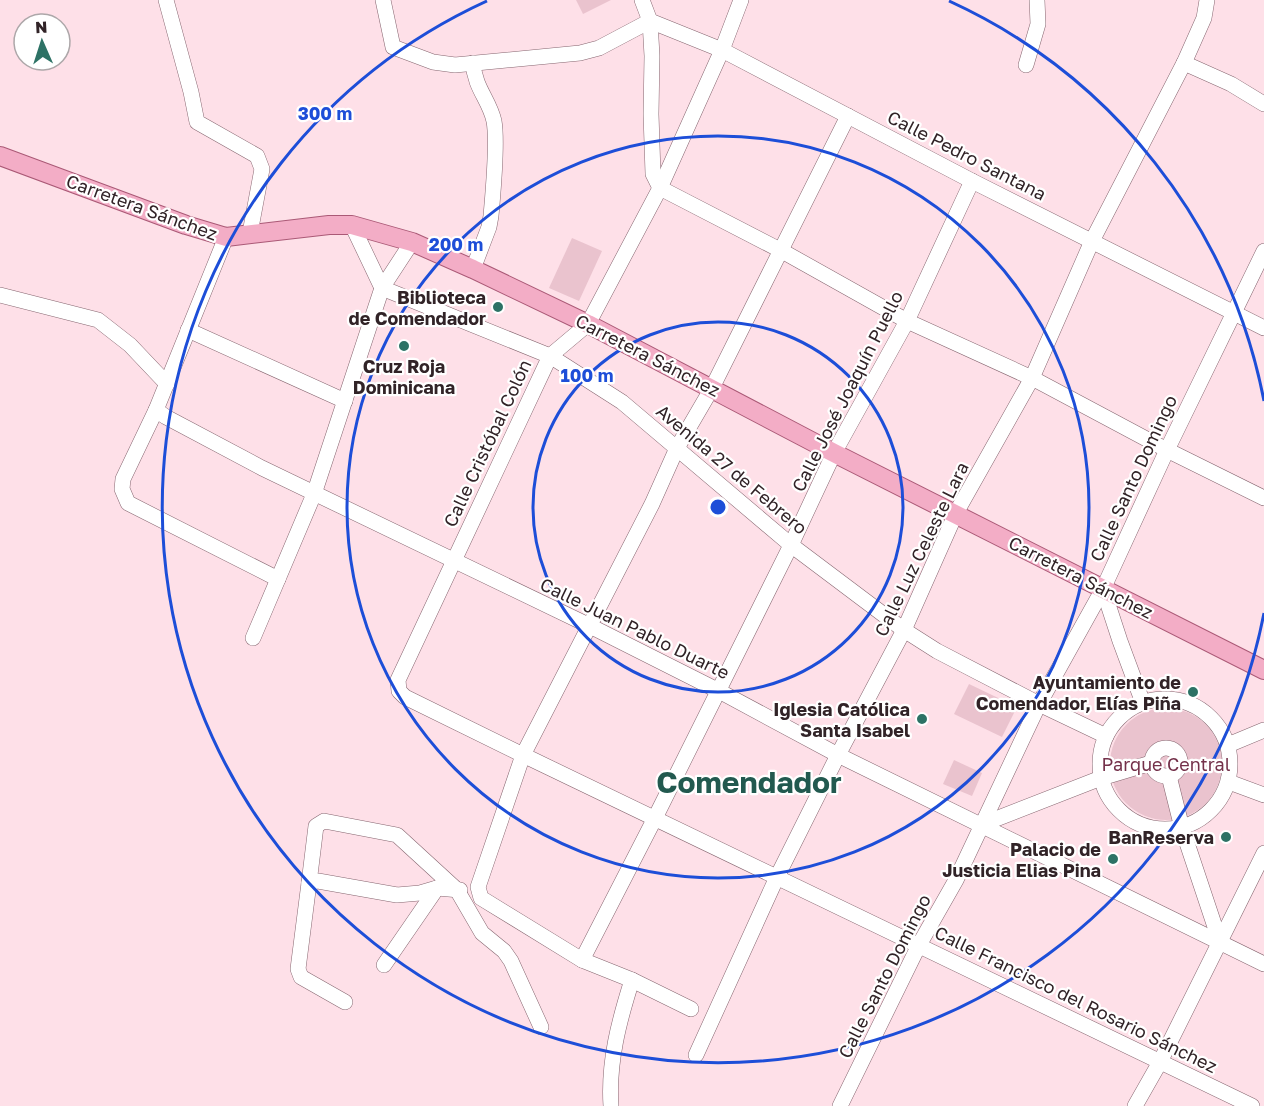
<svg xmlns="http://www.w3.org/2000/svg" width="1264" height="1106" font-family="'Golos Text',sans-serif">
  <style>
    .green { fill: #eac3ce }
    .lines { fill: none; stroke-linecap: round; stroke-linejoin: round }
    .minor-casing { stroke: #866670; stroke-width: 16 }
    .major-casing { stroke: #aa5976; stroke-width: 20 }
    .minor { stroke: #fff; stroke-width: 15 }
    .major { stroke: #f3adc6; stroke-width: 18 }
    .ring { fill: none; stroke: #1d4ed8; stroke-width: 3 }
    .poi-dot { fill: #2d7265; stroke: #fff; stroke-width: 2 }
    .labels { text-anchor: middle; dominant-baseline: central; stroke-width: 4.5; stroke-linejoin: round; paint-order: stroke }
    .street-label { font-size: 18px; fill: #312327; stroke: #fff }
    .poi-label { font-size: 18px; font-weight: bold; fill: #312327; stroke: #fff; text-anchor: end }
    .park-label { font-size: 18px; fill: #74314a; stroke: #fff }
    .town-label { font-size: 30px; font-weight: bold; fill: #22594f; stroke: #fff }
    .centre { fill: #1d4ed8; stroke: #fff; stroke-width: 3 }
    .ring-label { font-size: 18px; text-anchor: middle; font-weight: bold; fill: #1d4ed8; stroke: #fff; stroke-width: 4.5; stroke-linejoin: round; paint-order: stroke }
  </style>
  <rect width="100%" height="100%" fill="#fee0e8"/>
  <g class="green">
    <polygon points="576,0 611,0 583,14"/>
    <polygon points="572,238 602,251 579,301 549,288"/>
    <polygon points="969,684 1017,707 1002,737 954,714"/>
    <circle cx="1166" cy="764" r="56"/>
    <polygon points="954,760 982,773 972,796 943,784"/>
  </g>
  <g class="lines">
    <g class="minor-casing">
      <g id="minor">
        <polyline points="166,0 191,92 197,122 257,156 262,169 250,233"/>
        <polyline points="383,0 393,47 433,62 455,65 580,53 599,48 650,21 722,50 972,181 1264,328"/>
        <polyline points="642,0 650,21 652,56 651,114 653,174 660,188 782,251 907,321 1032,378 1167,450 1264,498"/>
        <polyline points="741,0 722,50 660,188 588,324 550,356 398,680 399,691 405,697 523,755 1252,1106"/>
        <polyline points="1184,63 1231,84 1264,104"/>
        <polyline points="1026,65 1038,24 1037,0"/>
        <polyline points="352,225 382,288 550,356 622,402 791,545 904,630 937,651 1039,704 1106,736"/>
        <polyline points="226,237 156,410 166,417 262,468 588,625 719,691 838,755 1264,964"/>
        <path d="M473,269L489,227L491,216C493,192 498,143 494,121C489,99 475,89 473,63"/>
        <polyline points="0,295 98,320 130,345 167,384"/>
        <polyline points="188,330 345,401"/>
        <polyline points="156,410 123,479 122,489 128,503 278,579"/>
        <polyline points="1103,589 1120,641 1143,703"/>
        <polyline points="253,638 314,494 382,288 412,242"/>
        <circle cx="1165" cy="764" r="65"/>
        <polyline points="1228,745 1264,730"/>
        <circle cx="1166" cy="762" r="14"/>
        <polyline points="1169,776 1182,828 1220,942"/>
        <polyline points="1229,782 1264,795"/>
        <polyline points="983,824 1101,778 1151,763"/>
        <polyline points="309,883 316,826 324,821 397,835 457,890 482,933 504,951 511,961 541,1027"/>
        <polyline points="582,960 655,818 791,545 834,453 907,321 972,181"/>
        <polyline points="384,965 437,888"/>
        <polyline points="345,1002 301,977 298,969 309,883 318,881 397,895 420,893 437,888 460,890"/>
        <polyline points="691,1009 632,980 582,960 481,898 478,887 523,755 652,504 677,448 712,388 848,116"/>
        <polyline points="696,1055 777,877 838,755 904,630 956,513 1032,378 1092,241 1184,63 1204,18 1207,0"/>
        <path d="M611,1106C608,1062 619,1021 632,980"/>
        <polyline points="840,1106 919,945 956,880 1039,704 1103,589 1167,450 1264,251"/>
        <polyline points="1135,1106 1160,1062 1264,853"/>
      </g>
    </g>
    <g class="major-casing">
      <polyline id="major" points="0,156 186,225 226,237 329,225 352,225 412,242 473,269 588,324 834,453 1264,670"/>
    </g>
    <use href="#minor" class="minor"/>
    <use href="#major" class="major"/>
  </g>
  <g class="ring">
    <circle cx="718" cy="507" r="185"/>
    <circle cx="718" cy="507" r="371"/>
    <path d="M1264 613A556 556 0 1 1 487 1M949 1A556 556 0 0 1 1264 401"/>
  </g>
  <g class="poi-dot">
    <circle cx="498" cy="307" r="6"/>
    <circle cx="404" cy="346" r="6"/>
    <circle cx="1193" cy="692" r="6"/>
    <circle cx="922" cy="719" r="6"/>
    <circle cx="1226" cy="837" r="6"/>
    <circle cx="1113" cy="859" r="6"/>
  </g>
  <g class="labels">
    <g class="street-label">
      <text transform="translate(967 155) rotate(27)">Calle Pedro Santana</text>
      <text transform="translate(142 207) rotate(20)">Carretera Sánchez</text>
      <text transform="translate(648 355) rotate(27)">Carretera Sánchez</text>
      <text transform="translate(847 391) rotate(-63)">Calle José Joaquín Puello</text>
      <text transform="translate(487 443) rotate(-65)">Calle Cristóbal Colón</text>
      <text transform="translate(732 469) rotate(40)">Avenida 27 de Febrero</text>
      <text transform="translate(1133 478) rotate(-65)">Calle Santo Domingo</text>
      <text transform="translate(921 549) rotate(-64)">Calle Luz Celeste Lara</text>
      <text transform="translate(1081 577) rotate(27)">Carretera Sánchez</text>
      <text transform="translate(635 628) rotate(26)">Calle Juan Pablo Duarte</text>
      <text transform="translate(884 976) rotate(-63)">Calle Santo Domingo</text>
      <text transform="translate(1076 999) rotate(26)">Calle Francisco del Rosario Sánchez</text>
    </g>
    <g class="poi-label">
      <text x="486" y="297">Biblioteca<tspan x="486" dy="21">de Comendador</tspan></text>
      <text x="404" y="366" text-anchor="middle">Cruz Roja<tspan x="404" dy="21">Dominicana</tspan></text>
      <text x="1181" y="682">Ayuntamiento de<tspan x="1181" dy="21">Comendador, Elías Piña</tspan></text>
      <text x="910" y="709">Iglesia Católica<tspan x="910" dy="21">Santa Isabel</tspan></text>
      <text x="1214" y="837">BanReserva</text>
      <text x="1101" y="849">Palacio de<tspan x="1101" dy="21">Justicia Elias Pina</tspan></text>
    </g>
    <g class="park-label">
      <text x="1166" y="764">Parque Central</text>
    </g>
    <g class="town-label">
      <text x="749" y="782">Comendador</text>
    </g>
  </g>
  <circle cx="718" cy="507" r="9" class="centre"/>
  <g class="ring-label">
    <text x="325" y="120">300 m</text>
    <text x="456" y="251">200 m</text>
    <text x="587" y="382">100 m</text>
  </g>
  <g transform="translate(42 42) rotate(357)"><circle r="28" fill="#ffffff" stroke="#ada7a9" stroke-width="1.5"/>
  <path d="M0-4.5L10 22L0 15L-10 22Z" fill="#2d7265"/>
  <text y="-9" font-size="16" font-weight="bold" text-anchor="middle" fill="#312327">N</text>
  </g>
</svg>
